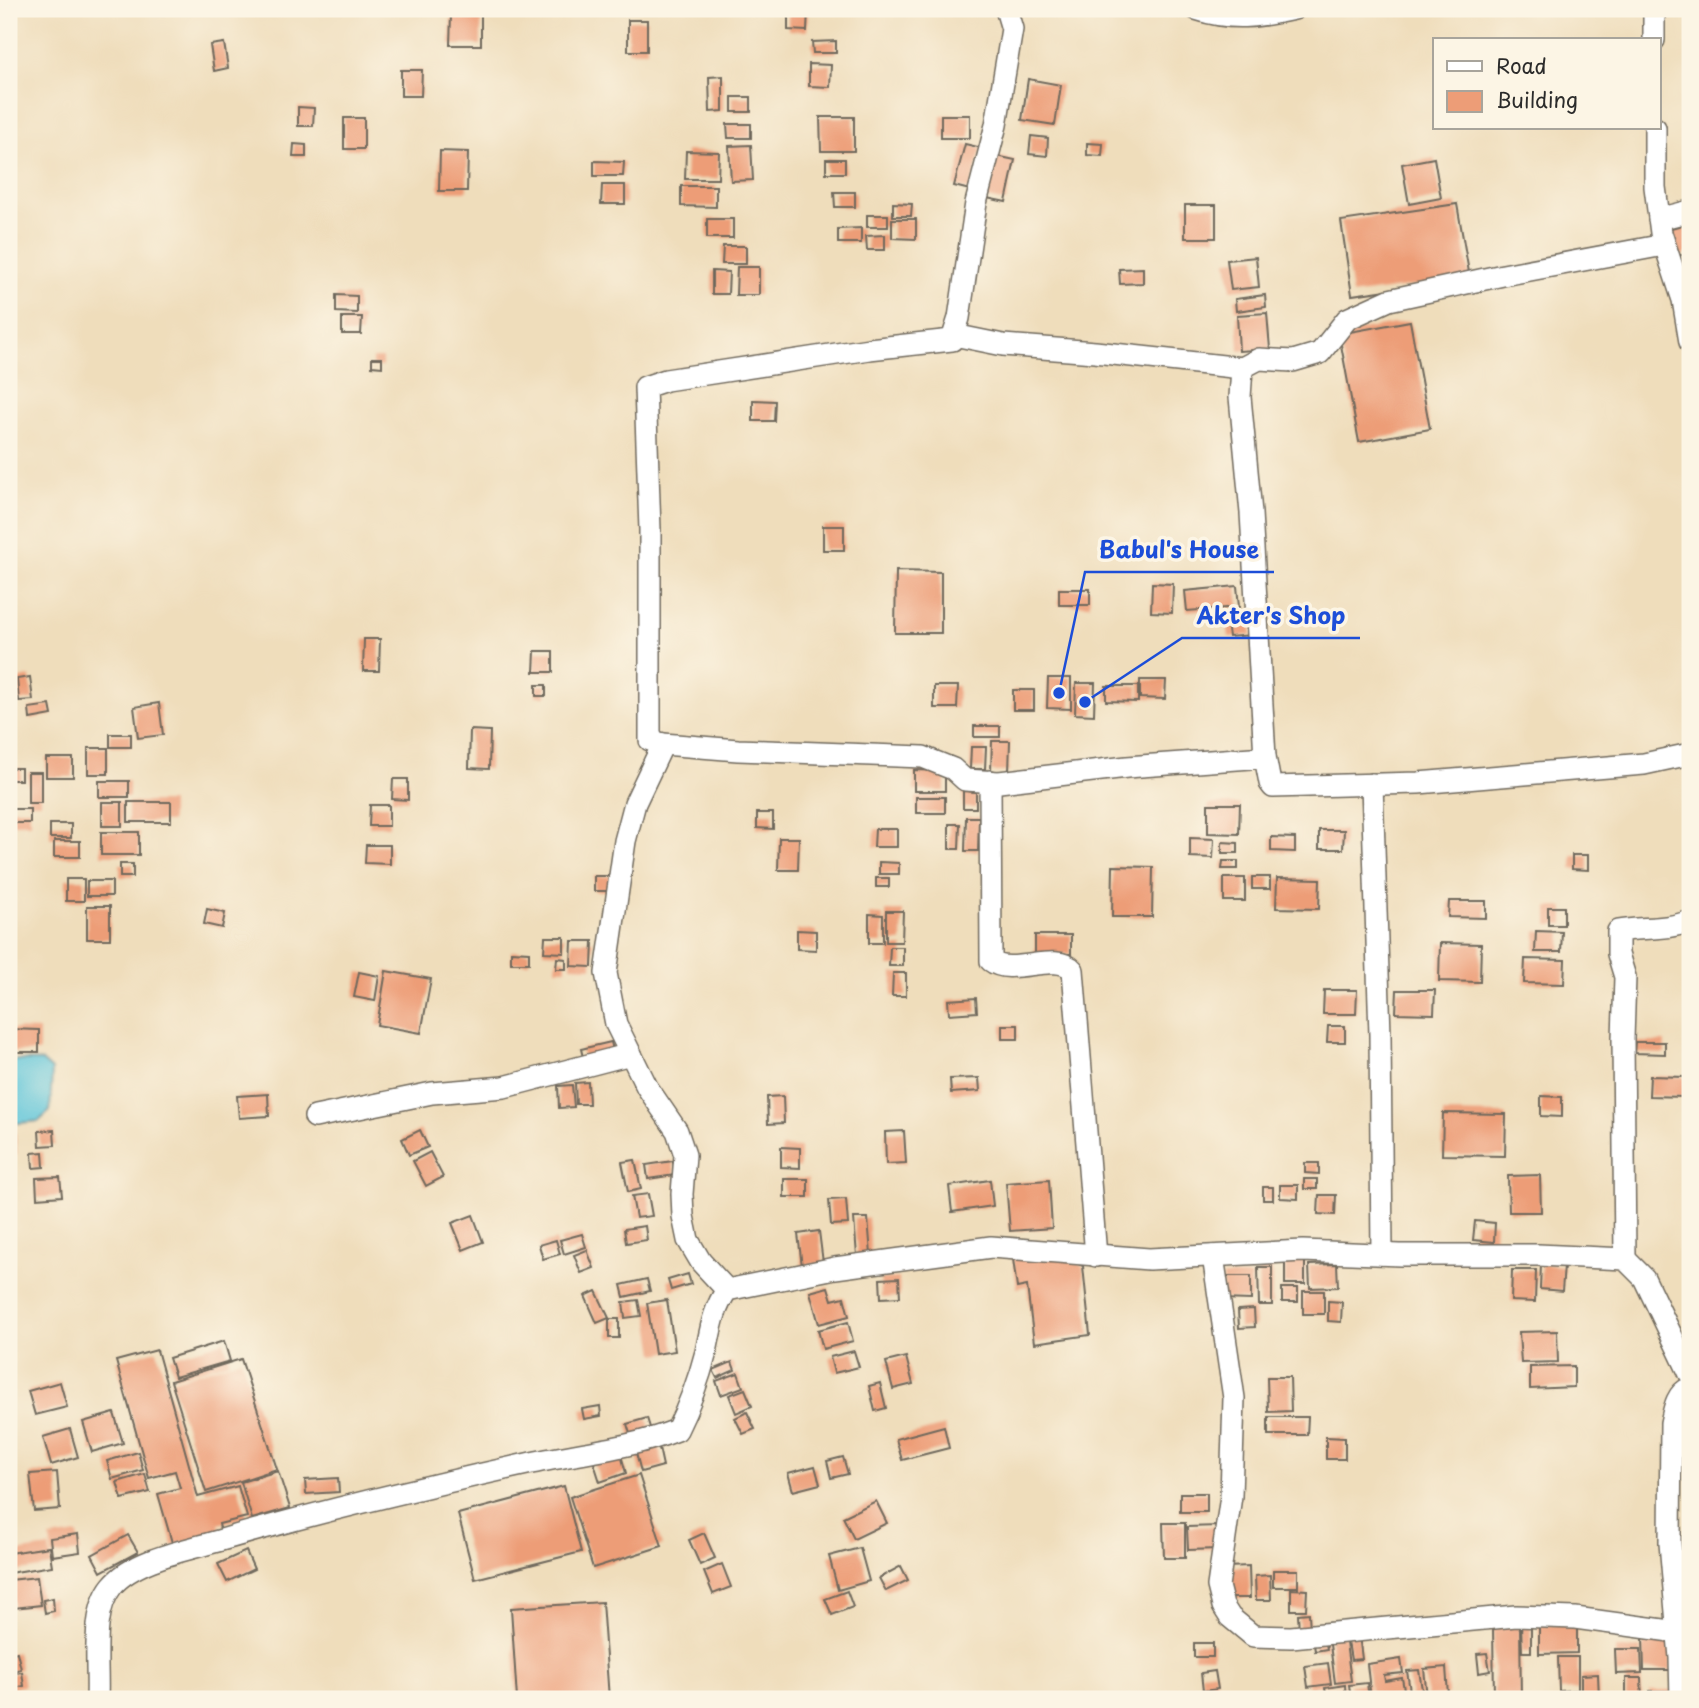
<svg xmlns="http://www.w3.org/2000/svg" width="1699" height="1708" font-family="'Playpen Sans',sans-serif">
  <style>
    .water { fill: #5cc4d9; stroke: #447882; stroke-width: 2 }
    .building { fill: #ed9d77 }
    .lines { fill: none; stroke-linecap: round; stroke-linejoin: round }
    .minor-casing { stroke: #70695d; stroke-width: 24 }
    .minor { stroke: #fff; stroke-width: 21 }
    .leader { fill: none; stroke: #1d4ed8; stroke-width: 2.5 }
    .callout-dot { fill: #1d4ed8; stroke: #fcf5e5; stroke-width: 2.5 }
    .callout-label { font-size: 23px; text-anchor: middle; font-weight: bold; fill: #1d4ed8; stroke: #fcf5e5; stroke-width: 7; stroke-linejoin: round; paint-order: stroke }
  </style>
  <rect width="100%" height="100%" fill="#fcf5e5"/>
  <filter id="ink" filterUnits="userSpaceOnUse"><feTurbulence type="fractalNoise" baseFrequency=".0143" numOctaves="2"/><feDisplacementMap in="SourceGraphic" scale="14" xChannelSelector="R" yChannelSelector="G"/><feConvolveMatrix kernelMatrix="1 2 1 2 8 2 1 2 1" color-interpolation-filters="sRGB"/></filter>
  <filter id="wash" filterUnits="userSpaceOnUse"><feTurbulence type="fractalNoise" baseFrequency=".00686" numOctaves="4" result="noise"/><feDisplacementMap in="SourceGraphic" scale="28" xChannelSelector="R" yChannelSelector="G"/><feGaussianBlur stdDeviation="1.57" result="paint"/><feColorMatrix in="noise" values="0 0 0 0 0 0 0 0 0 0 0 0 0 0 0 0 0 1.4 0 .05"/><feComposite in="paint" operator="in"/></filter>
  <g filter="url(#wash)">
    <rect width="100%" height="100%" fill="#efddbb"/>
    <polygon class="water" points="9,1060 42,1061 52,1070 50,1111 39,1121 9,1124"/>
    <g id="blocks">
      <g class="building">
        <rect x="507" y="9" width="17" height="4"/>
        <polygon points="788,9 808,9 807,31 788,30"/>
        <polygon points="451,15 481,15 481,45 450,45"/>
        <rect x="628" y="20" width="19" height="31"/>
        <polygon points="836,41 836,53 813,53 812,42"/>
        <polygon points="224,43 228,68 214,71 210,45"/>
        <polygon points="809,64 831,65 830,87 809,86"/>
        <polygon points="401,70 422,70 421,96 401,96"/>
        <polygon points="723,76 723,111 710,112 709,77"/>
        <polygon points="1028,79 1061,85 1055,125 1022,120"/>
        <rect x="732" y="97" width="19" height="15"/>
        <polygon points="298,107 314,108 313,126 298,126"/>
        <rect x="941" y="115" width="29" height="23"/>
        <polygon points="820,117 854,117 854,151 821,151"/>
        <rect x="344" y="118" width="20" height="31"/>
        <polygon points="727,124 751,124 751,138 728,138"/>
        <polygon points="1031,136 1048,138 1047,156 1029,154"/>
        <polygon points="1087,143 1103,144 1102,156 1087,155"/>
        <polygon points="294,144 306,145 306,157 293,157"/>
        <polygon points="965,144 982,148 970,190 954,186"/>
        <polygon points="751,145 753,180 731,181 729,146"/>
        <polygon points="440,151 468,152 467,191 439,191"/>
        <polygon points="686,151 719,152 718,179 685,179"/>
        <polygon points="992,155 1015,160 1006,202 982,197"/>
        <polygon points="1434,158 1441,198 1409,204 1402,164"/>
        <rect x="826" y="159" width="19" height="14"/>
        <polygon points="594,161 624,162 623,176 594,176"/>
        <polygon points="602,185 625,185 625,204 601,204"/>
        <polygon points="681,186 716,186 716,207 681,206"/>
        <polygon points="834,192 855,192 855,207 835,207"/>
        <polygon points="893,203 912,204 911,216 893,216"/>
        <polygon points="1457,204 1470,278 1352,295 1341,221"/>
        <rect x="1185" y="205" width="31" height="33"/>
        <rect x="867" y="215" width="21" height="12"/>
        <rect x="707" y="219" width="26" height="19"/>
        <polygon points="892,219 916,219 916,239 892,238"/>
        <polygon points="1690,223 1690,253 1678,256 1671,228"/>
        <polygon points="861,228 861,243 838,243 838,229"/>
        <polygon points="885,235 885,250 867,250 866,236"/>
        <polygon points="723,246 746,246 746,264 722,264"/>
        <polygon points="1256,257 1259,287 1231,290 1227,260"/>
        <polygon points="737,267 759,267 759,295 736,295"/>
        <polygon points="1143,268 1143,283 1120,284 1119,269"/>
        <polygon points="712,271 729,272 728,294 712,294"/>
        <polygon points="336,295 357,296 357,313 336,312"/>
        <polygon points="1265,295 1266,307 1236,311 1235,299"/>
        <polygon points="1267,313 1270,349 1239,351 1237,315"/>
        <polygon points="342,317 362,317 361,334 342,334"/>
        <polygon points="1410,321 1430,429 1359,442 1339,334"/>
        <polygon points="372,358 382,358 382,367 372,366"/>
        <polygon points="753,400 775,401 774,421 753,421"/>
        <rect x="823" y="526" width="21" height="24"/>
        <polygon points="896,571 941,572 941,633 895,633"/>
        <polygon points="1152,583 1173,584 1172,613 1151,612"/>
        <polygon points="1237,586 1239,607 1187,611 1185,591"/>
        <rect x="1059" y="589" width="31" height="16"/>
        <polygon points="1250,621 1252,635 1229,637 1227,623"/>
        <polygon points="364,639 380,639 379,671 363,671"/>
        <polygon points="535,651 553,651 553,672 534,672"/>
        <polygon points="30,677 33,700 19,701 17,679"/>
        <polygon points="1048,678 1071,678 1071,709 1047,708"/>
        <polygon points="1140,680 1166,680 1165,699 1140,698"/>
        <polygon points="1076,683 1095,683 1094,715 1075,714"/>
        <rect x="536" y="685" width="10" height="11"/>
        <polygon points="934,686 958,686 957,708 934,708"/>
        <polygon points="1106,686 1138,686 1138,702 1106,701"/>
        <polygon points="12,690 16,713 9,714 9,691"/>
        <rect x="1013" y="690" width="21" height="20"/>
        <polygon points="159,703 163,735 138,738 134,707"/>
        <polygon points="50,705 52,715 30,719 29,708"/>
        <rect x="974" y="726" width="26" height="11"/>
        <polygon points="470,730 490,731 489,769 469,768"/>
        <rect x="110" y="734" width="21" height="13"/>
        <polygon points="992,741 1010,741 1009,772 991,772"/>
        <polygon points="971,747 986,747 985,769 970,769"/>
        <rect x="88" y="748" width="20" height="26"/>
        <rect x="46" y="758" width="27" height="19"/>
        <rect x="9" y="768" width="12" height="12"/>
        <polygon points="914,770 945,771 945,791 914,791"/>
        <rect x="28" y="772" width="13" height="31"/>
        <polygon points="393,779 408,779 408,800 392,799"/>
        <rect x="99" y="781" width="30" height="16"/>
        <polygon points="963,791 976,792 976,808 963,808"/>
        <rect x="916" y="797" width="29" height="16"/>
        <rect x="102" y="802" width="20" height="24"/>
        <rect x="128" y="802" width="43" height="20"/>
        <polygon points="1208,804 1240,804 1239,834 1208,833"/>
        <polygon points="370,805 389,805 389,826 369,826"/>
        <rect x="12" y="809" width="18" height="14"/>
        <polygon points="757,813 773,813 773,829 757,828"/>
        <polygon points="966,817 979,817 978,851 965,851"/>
        <rect x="50" y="824" width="21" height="14"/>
        <polygon points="949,824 960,824 959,849 949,849"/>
        <polygon points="875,829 897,829 897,847 874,847"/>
        <polygon points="1319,830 1344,830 1343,849 1319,849"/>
        <rect x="101" y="832" width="38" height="23"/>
        <polygon points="1271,837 1295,838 1295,852 1271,851"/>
        <polygon points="779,838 799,838 798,870 778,870"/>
        <polygon points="1190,838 1214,839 1213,858 1190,857"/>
        <rect x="54" y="841" width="26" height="16"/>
        <polygon points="1222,842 1238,843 1238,853 1222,853"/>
        <polygon points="366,845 390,845 390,864 365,863"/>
        <polygon points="1572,855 1588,855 1588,870 1572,869"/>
        <polygon points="1223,861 1238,861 1238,869 1222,869"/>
        <polygon points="879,862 899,863 899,874 879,874"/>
        <rect x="120" y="864" width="13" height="13"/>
        <polygon points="1113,866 1153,867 1152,917 1112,917"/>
        <rect x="594" y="876" width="16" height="15"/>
        <rect x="1252" y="877" width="18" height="12"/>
        <rect x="876" y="878" width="13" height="9"/>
        <rect x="1224" y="878" width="21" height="23"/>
        <polygon points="1277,878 1320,879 1319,909 1276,908"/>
        <rect x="66" y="879" width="18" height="22"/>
        <rect x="87" y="881" width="25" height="15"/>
        <polygon points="1449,901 1486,901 1486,918 1448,917"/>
        <rect x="87" y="906" width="23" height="33"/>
        <rect x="1548" y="907" width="16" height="18"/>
        <polygon points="207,909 225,913 222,928 204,924"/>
        <polygon points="886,911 903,911 902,942 886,942"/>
        <polygon points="869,914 883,915 883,943 869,943"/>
        <polygon points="797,930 816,931 816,950 797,949"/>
        <polygon points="1536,931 1562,932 1561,952 1535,952"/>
        <rect x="1035" y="935" width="36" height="19"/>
        <polygon points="545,937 564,937 564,953 544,952"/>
        <polygon points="572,941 593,941 592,967 571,966"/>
        <polygon points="1440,943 1481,944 1480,982 1439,981"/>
        <polygon points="890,947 903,947 903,966 889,966"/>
        <polygon points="511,951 529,952 529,963 511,963"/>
        <polygon points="557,958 566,959 566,969 556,969"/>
        <polygon points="1525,959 1565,960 1564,984 1524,983"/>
        <polygon points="386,971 431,979 421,1033 377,1025"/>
        <polygon points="359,972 379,976 375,1001 354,997"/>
        <polygon points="893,973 906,973 906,996 892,996"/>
        <polygon points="1324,990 1357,990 1356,1014 1323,1014"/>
        <polygon points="1397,990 1435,990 1434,1014 1396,1013"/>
        <polygon points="976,998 977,1012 949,1014 948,1000"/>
        <rect x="1002" y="1025" width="16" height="14"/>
        <polygon points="1328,1026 1345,1026 1345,1042 1327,1042"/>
        <polygon points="9,1029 39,1030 39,1052 9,1052"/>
        <polygon points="611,1042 614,1054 584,1061 581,1049"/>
        <polygon points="1635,1042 1665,1042 1665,1054 1634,1053"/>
        <polygon points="1650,1076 1685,1077 1685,1097 1649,1096"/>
        <polygon points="979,1078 980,1091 951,1093 950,1079"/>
        <polygon points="588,1082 589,1104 576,1104 575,1083"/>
        <polygon points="572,1085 574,1107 559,1108 558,1086"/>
        <polygon points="268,1094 269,1116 239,1118 237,1096"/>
        <polygon points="783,1096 784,1123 768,1124 767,1097"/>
        <polygon points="1541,1096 1562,1097 1562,1117 1541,1116"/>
        <polygon points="1443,1113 1506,1114 1505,1156 1442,1155"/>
        <polygon points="9,1126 15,1126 17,1154 9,1155"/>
        <polygon points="54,1130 55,1145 40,1146 39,1131"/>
        <polygon points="420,1130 428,1147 409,1155 402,1139"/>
        <polygon points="904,1131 906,1163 886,1164 885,1132"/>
        <polygon points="781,1147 800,1148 800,1168 781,1167"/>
        <polygon points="43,1152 44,1167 33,1168 32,1153"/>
        <polygon points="430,1152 443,1177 426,1186 413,1161"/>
        <polygon points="635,1160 641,1189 628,1192 622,1162"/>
        <polygon points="673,1161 675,1175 648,1179 646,1165"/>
        <polygon points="1305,1163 1319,1163 1319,1174 1305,1173"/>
        <polygon points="1540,1175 1541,1212 1509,1212 1508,1176"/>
        <polygon points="60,1177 62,1196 37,1198 36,1178"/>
        <rect x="784" y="1179" width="24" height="18"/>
        <rect x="1304" y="1179" width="13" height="10"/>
        <polygon points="990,1180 993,1206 952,1212 949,1186"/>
        <polygon points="1049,1180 1052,1228 1010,1231 1006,1183"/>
        <polygon points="1280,1185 1298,1185 1298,1199 1280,1198"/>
        <rect x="1263" y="1187" width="10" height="13"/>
        <polygon points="648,1194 652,1216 636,1218 632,1196"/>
        <polygon points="1319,1195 1336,1195 1335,1215 1318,1214"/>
        <polygon points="846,1199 848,1224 831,1225 829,1200"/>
        <polygon points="473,1215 483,1242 463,1250 452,1223"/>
        <polygon points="854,1218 868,1218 871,1255 857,1256"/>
        <polygon points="1475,1221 1495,1223 1494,1242 1473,1240"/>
        <polygon points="645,1226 647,1240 626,1243 624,1229"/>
        <polygon points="819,1231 823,1263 802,1266 798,1234"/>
        <polygon points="582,1234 586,1247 564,1254 560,1240"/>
        <polygon points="556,1240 560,1254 543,1259 539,1245"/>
        <polygon points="587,1250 594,1268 581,1273 574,1255"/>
        <polygon points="1012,1252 1055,1254 1083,1266 1090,1335 1034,1343 1027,1286 1017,1288"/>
        <rect x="1285" y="1259" width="20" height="25"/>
        <polygon points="1337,1264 1338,1287 1310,1288 1309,1265"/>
        <polygon points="1541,1264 1564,1266 1562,1291 1540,1289"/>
        <polygon points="1258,1267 1272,1267 1272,1305 1259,1305"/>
        <polygon points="1512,1270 1536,1270 1535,1302 1511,1301"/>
        <polygon points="688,1274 691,1284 671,1290 668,1280"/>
        <polygon points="1223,1276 1251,1276 1251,1300 1222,1299"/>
        <polygon points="899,1278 900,1297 881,1298 880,1279"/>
        <polygon points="647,1279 650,1291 624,1297 621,1285"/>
        <polygon points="828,1287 832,1300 844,1297 849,1316 819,1324 810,1292"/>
        <rect x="1282" y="1288" width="16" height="14"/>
        <polygon points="596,1291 609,1318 597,1323 585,1296"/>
        <rect x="1303" y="1291" width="21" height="23"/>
        <polygon points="638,1300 641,1316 625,1318 623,1302"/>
        <polygon points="667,1300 675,1351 655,1354 647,1303"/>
        <polygon points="1328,1301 1342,1302 1341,1322 1328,1321"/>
        <polygon points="1254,1309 1255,1327 1239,1328 1238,1310"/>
        <rect x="609" y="1319" width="10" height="19"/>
        <polygon points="848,1322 853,1341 823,1349 818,1330"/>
        <polygon points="1557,1331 1558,1362 1521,1363 1519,1332"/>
        <polygon points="224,1341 230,1361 175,1377 169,1358"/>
        <polygon points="157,1350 198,1497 238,1486 247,1517 219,1524 221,1532 173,1546 158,1494 180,1488 175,1471 149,1478 116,1361"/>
        <polygon points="854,1351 859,1367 834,1373 830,1357"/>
        <polygon points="906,1357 913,1384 893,1389 886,1362"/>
        <polygon points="241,1359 277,1469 206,1492 171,1381"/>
        <polygon points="732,1362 735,1370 717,1378 713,1370"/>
        <polygon points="1574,1366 1574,1387 1530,1389 1530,1367"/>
        <polygon points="738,1373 743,1387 721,1395 716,1381"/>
        <polygon points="1267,1377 1290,1377 1291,1411 1268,1412"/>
        <polygon points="60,1382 67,1407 35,1415 28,1391"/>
        <polygon points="880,1383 886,1408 875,1411 869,1386"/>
        <polygon points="745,1389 752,1406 736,1413 729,1395"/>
        <polygon points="600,1406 601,1416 584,1419 582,1409"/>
        <polygon points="747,1412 755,1429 743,1434 735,1418"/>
        <polygon points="114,1413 123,1443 92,1452 83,1422"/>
        <polygon points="1268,1417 1308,1417 1307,1435 1268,1435"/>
        <polygon points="647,1418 652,1434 632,1440 627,1424"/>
        <polygon points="944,1426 949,1448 902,1460 896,1439"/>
        <polygon points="70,1429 78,1457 51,1465 43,1437"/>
        <polygon points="1326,1437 1345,1438 1345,1459 1326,1459"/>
        <polygon points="658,1443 663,1466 641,1472 635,1449"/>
        <polygon points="620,1451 626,1473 600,1482 593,1460"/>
        <polygon points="138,1452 143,1470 112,1479 107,1461"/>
        <polygon points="843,1457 848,1474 831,1478 827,1461"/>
        <polygon points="815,1466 820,1484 793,1491 788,1473"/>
        <polygon points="278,1471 290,1508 252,1519 241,1482"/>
        <polygon points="57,1472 60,1509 34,1511 30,1474"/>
        <polygon points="145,1474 150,1492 122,1499 117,1482"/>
        <polygon points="639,1475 662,1546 593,1568 570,1497"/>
        <polygon points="338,1478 339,1492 306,1494 305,1480"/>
        <polygon points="564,1486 581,1552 475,1579 458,1514"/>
        <rect x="1180" y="1493" width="27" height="19"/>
        <polygon points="876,1501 887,1523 854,1539 843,1517"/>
        <polygon points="1163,1523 1185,1523 1185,1558 1164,1558"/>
        <polygon points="1218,1526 1218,1549 1188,1550 1187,1527"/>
        <polygon points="704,1533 715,1558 700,1565 689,1540"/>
        <polygon points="78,1534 80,1552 52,1556 50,1538"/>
        <polygon points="128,1535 138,1552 101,1572 92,1555"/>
        <polygon points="49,1547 52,1566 9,1573 9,1553"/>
        <polygon points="860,1548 869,1581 838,1590 829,1556"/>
        <polygon points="246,1551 254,1569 227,1582 218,1564"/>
        <polygon points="722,1564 731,1587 713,1594 704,1572"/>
        <polygon points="901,1566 908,1580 886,1591 879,1578"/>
        <polygon points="1249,1566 1250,1598 1228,1598 1226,1567"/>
        <rect x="1273" y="1570" width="25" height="17"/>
        <polygon points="1270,1575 1271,1600 1256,1600 1255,1576"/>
        <polygon points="37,1577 41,1605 14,1608 10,1580"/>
        <polygon points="1291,1589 1307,1590 1306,1610 1291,1610"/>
        <polygon points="847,1591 853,1607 832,1615 825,1599"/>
        <polygon points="53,1598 54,1611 45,1613 43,1600"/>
        <polygon points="602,1602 609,1699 517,1699 511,1608"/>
        <polygon points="1309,1613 1310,1630 1299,1631 1298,1614"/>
        <polygon points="1521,1623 1531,1623 1531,1652 1522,1652"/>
        <polygon points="1577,1624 1577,1653 1539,1654 1539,1625"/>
        <polygon points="1493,1626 1520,1626 1521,1699 1494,1699"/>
        <polygon points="1345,1635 1351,1681 1335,1683 1329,1637"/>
        <polygon points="1359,1635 1362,1659 1351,1660 1347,1636"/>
        <polygon points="1671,1636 1671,1670 1644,1670 1643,1637"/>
        <polygon points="1325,1637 1327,1649 1315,1651 1313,1638"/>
        <rect x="1194" y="1643" width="19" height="14"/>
        <polygon points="1615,1649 1641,1649 1642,1673 1616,1674"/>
        <polygon points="17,1652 21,1669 9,1672 9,1654"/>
        <polygon points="1487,1653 1490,1671 1479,1673 1477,1654"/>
        <polygon points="1558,1657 1578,1657 1578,1690 1559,1691"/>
        <polygon points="1401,1659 1403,1673 1384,1675 1385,1681 1402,1678 1405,1695 1387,1697 1387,1699 1371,1699 1367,1664"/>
        <polygon points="1328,1663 1331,1684 1308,1687 1305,1666"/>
        <polygon points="1446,1667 1448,1695 1427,1697 1424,1669"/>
        <polygon points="1419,1670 1423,1696 1411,1698 1407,1671"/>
        <polygon points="1215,1671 1218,1689 1203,1691 1201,1673"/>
        <polygon points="22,1672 24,1686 9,1689 9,1674"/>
        <polygon points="1598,1674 1599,1699 1581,1699 1581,1675"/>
        <polygon points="1626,1678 1641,1678 1642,1699 1626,1699"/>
        <polygon points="1367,1683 1369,1699 1351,1699 1349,1685"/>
        <polygon points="1345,1685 1346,1699 1327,1699 1325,1688"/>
        <rect x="1650" y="1691" width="24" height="8"/>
      </g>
    </g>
  </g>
  <g filter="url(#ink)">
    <use href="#blocks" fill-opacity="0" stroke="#70695d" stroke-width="2"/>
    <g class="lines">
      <g class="minor-casing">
        <g id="minor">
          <polyline points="1006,9 1012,29 996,125 976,203 959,318 952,340 869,349 666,380 645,387 650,530 650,740 663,744 738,750 923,757 953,769 965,780 999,782 1127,767 1265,757 1270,783 1273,787 1418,783 1644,764 1690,754"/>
          <path d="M1196,9C1232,21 1258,17 1294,9"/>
          <polyline points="1654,9 1654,40"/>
          <polyline points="1655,128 1655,187 1661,233 1683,300 1690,342"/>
          <polyline points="1659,219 1690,211"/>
          <polyline points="954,335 1003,345 1095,352 1242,368"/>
          <polyline points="663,744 635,803 625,841 606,973 616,1024 647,1087 677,1131 685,1155 682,1194 683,1216 688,1240 701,1262 727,1290"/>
          <polyline points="1265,757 1251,513 1240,397 1242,368 1259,359 1293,361 1320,353 1347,319 1389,300 1503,275 1664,245"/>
          <path d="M990,781L991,961C1011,977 1056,951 1073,970L1096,1256"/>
          <polyline points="1372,784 1380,1035 1382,1254"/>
          <polyline points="315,1117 432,1093 504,1087 631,1054"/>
          <polyline points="1213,1256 1234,1398 1231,1496 1218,1586 1223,1606 1230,1617 1253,1636 1291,1637 1516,1616 1575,1618 1678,1632"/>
          <path d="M1625,1259L1623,1039L1625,977L1618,954V931C1642,927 1668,930 1690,921"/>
          <path d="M97,1699C99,1665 90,1613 112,1586C133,1560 186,1550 218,1541C320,1511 423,1487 527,1464C577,1453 629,1449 677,1430C689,1406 699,1379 706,1352C711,1329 713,1310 727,1290L835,1268L991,1247L1149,1259L1303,1251L1400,1255H1538L1625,1259L1644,1278L1690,1374"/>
          <path d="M1681,1699L1680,1658L1670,1543L1671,1423C1674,1410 1676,1393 1690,1388"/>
        </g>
      </g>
      <use href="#minor" class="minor"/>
    </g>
  </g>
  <path class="leader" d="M1059 693L1085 572H1274M1085 702L1182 638H1360"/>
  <g class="callout-dot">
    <circle cx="1059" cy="693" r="7"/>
    <circle cx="1085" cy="702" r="7"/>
  </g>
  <g class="callout-label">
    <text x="1179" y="558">Babul's House</text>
    <text x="1271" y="624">Akter's Shop</text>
  </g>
  <rect width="1699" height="1708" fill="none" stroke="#fcf5e5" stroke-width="35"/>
  <rect x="1433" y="38" width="228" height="91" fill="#fcf5e5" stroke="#a8a49b" stroke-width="2"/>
  <rect x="1447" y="61" width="35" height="10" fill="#ffffff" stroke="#a8a49b" stroke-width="2"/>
  <text x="1496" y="74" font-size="21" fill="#2b2b2b">Road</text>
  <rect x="1447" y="91" width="35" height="21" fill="#ed9d77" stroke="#a8a49b" stroke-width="2"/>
  <text x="1496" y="108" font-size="21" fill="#2b2b2b">Building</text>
</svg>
